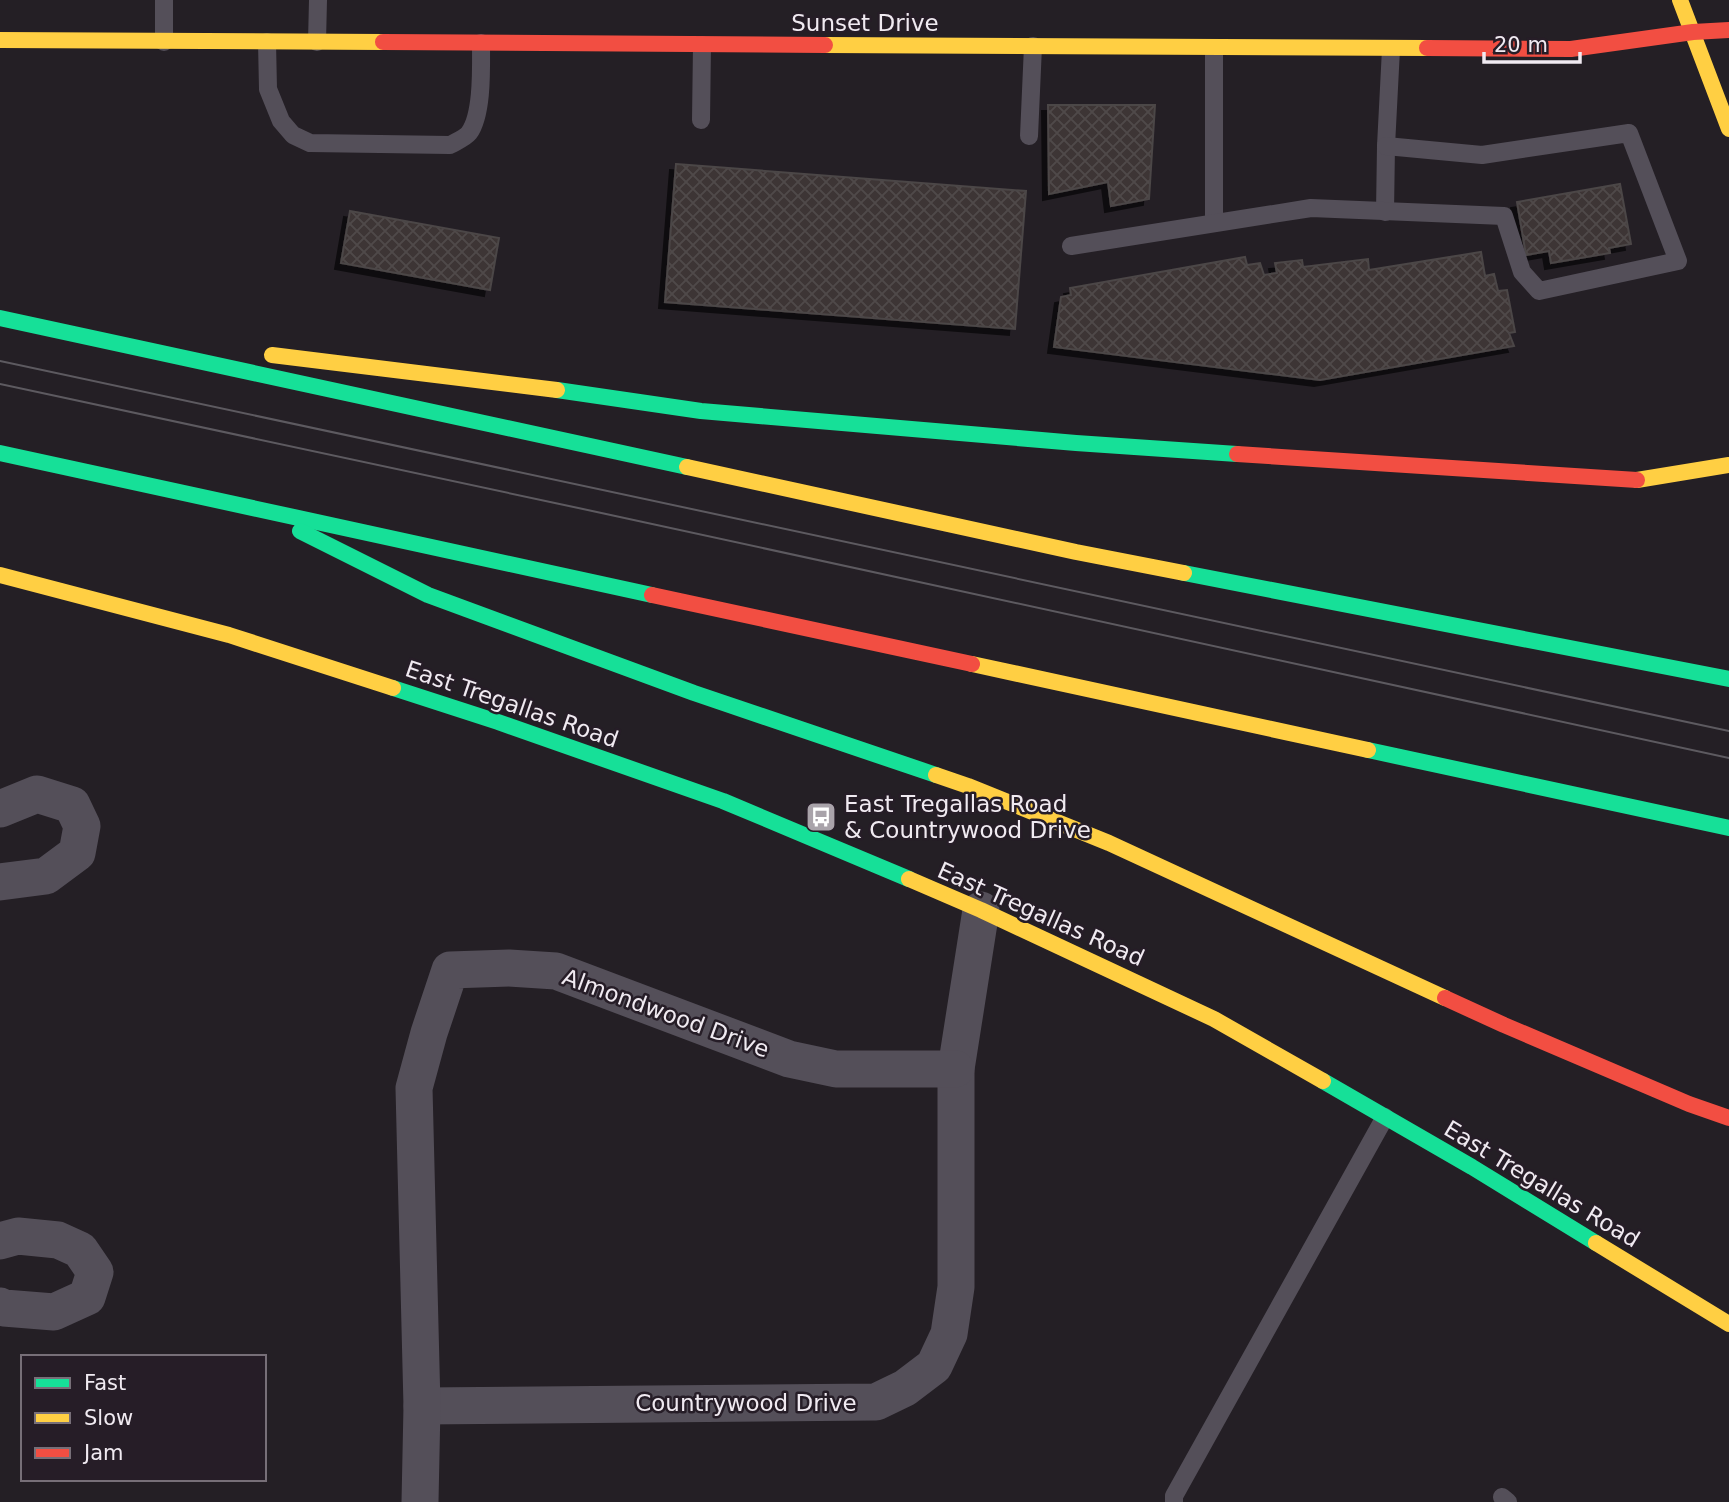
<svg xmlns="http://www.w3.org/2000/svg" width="1729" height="1502" font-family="'DejaVu Sans',sans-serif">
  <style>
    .building { fill: url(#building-cross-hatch); stroke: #4c4647; stroke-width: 2; filter: url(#shadow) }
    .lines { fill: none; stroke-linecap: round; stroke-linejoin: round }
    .lane { stroke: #544f59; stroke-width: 18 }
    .street { stroke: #544f59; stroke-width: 37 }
    .fast { stroke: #16e098; stroke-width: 16 }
    .slow { stroke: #ffcf43; stroke-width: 16 }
    .jam { stroke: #f24e42; stroke-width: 16 }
    .tram { stroke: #5d5a60; stroke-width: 2 }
    .labels { text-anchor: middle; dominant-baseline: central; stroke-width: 5; stroke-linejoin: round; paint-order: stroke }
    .street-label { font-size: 23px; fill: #f0eaf1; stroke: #261d27 }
    .poi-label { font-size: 23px; fill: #f0eaf1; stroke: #261d27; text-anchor: start }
  </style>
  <defs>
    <pattern id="building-cross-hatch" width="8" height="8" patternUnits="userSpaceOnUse" patternTransform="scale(1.75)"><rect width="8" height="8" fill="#3d3535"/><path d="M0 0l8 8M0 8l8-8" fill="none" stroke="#504949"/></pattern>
    <filter id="shadow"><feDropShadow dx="-6" dy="6" stdDeviation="0" flood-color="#0009"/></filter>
  </defs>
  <rect width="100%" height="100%" fill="#241f25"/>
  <g class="building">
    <polygon points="1048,105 1155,105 1149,199 1111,206 1108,182 1049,194"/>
    <polygon points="676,164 1026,191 1015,329 665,302"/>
    <polygon points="1620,184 1631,244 1609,248 1610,253 1551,263 1549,251 1526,255 1517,202"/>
    <polygon points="350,211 499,238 490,290 341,263"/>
    <polygon points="1481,252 1485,276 1494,274 1498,291 1507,290 1515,332 1509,333 1514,346 1320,380 1054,347 1061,297 1071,295 1070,288 1245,257 1247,265 1260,263 1264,275 1277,273 1275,263 1302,260 1303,267 1368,259 1369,270"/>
  </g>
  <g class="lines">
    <g class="lane">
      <polyline points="164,0 164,42"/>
      <path d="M267,42L268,89L281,121L293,135L310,143L450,145C457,141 465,138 469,133C483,114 481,66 481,43"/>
      <polyline points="317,42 318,0"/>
      <polyline points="1214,48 1214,223"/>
      <polyline points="701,120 702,45"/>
      <polyline points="1029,136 1033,46"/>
      <polyline points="1385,212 1386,146 1391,49"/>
      <polyline points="1071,246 1311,208 1504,216 1522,272 1539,291 1678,261 1629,133 1482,155 1386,146"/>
      <polyline points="1502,1497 1508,1502"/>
      <polyline points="1174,1502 1174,1496 1385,1117"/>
    </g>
    <g class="street">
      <polyline points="0,809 37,794 72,805 82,826 77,853 46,876 0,882"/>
      <polyline points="0,1241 18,1236 58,1240 80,1250 95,1272 87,1297 54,1312 4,1308 0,1306"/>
      <polyline points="422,1406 876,1402 905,1388 934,1366 949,1334 956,1287 956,1069 981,910"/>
      <polyline points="420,1502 422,1406 414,1088 429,1033 450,970 509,968 556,971 789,1059 836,1069 956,1069"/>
    </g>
    <g class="fast">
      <polyline points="0,318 687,467"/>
      <polyline points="557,390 701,411 1076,443 1237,454"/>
      <polyline points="0,453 652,595"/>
      <polyline points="300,531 428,595 694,693 936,775"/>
      <polyline points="1184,573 1729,679"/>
      <polyline points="393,688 498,722 723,801 909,879"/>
      <polyline points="1368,750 1729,828"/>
      <polyline points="1323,1081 1472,1167 1596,1243"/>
    </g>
    <g class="slow">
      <polyline points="1680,0 1729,129"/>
      <polyline points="0,40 383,42"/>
      <polyline points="825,45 1427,48"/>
      <polyline points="272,355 557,390"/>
      <polyline points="687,467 1076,552 1184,573"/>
      <polyline points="1637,480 1729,465"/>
      <polyline points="0,575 229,635 393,688"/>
      <polyline points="972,664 1368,750"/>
      <polyline points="936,775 968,786 1109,843 1445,998"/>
      <polyline points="909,879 981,910 1214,1019 1323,1081"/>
      <polyline points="1596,1243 1729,1324"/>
    </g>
    <g class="jam">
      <polyline points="383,42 825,45"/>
      <polyline points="1427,48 1571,49 1693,32 1729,30"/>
      <polyline points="1237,454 1637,480"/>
      <polyline points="652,595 972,664"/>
      <polyline points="1445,998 1504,1025 1689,1104 1729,1118"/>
    </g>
    <g class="tram">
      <polyline points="0,361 1729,731"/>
      <polyline points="0,384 583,509 1729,758"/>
    </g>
  </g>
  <defs>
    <g id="bus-square" transform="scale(1.575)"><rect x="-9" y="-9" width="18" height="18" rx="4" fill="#a9a3aa" stroke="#261d27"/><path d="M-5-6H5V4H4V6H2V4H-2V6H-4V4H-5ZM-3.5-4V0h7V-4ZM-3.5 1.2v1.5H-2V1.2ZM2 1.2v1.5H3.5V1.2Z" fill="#fff"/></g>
  </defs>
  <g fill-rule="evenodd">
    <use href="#bus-square" x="821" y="817"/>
  </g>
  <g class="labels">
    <g class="street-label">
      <text x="865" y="23">Sunset Drive</text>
      <text transform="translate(512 704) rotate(19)">East Tregallas Road</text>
      <text transform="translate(1041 914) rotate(24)">East Tregallas Road</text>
      <text transform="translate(666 1013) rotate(20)">Almondwood Drive</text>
      <text transform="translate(1542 1184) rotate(31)">East Tregallas Road</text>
      <text x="746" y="1403">Countrywood Drive</text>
    </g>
    <g class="poi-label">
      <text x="844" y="804">East Tregallas Road<tspan x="844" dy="26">&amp; Countrywood Drive</tspan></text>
    </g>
  </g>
  <rect x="21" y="1355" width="245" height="126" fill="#261d27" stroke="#776f78" stroke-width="2"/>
  <rect x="35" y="1378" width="35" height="10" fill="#16e098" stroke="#776f78" stroke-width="2"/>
  <text x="84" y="1390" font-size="21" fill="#f0eaf1">Fast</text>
  <rect x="35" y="1413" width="35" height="10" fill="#ffcf43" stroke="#776f78" stroke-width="2"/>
  <text x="84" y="1425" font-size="21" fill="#f0eaf1">Slow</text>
  <rect x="35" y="1448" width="35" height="10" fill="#f24e42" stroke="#776f78" stroke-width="2"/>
  <text x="84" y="1460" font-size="21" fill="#f0eaf1">Jam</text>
  <path d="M1484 52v10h96v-10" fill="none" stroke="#f0eaf1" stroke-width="3.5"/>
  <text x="1494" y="52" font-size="21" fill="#f0eaf1" stroke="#261d27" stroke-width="5" paint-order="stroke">20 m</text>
</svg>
